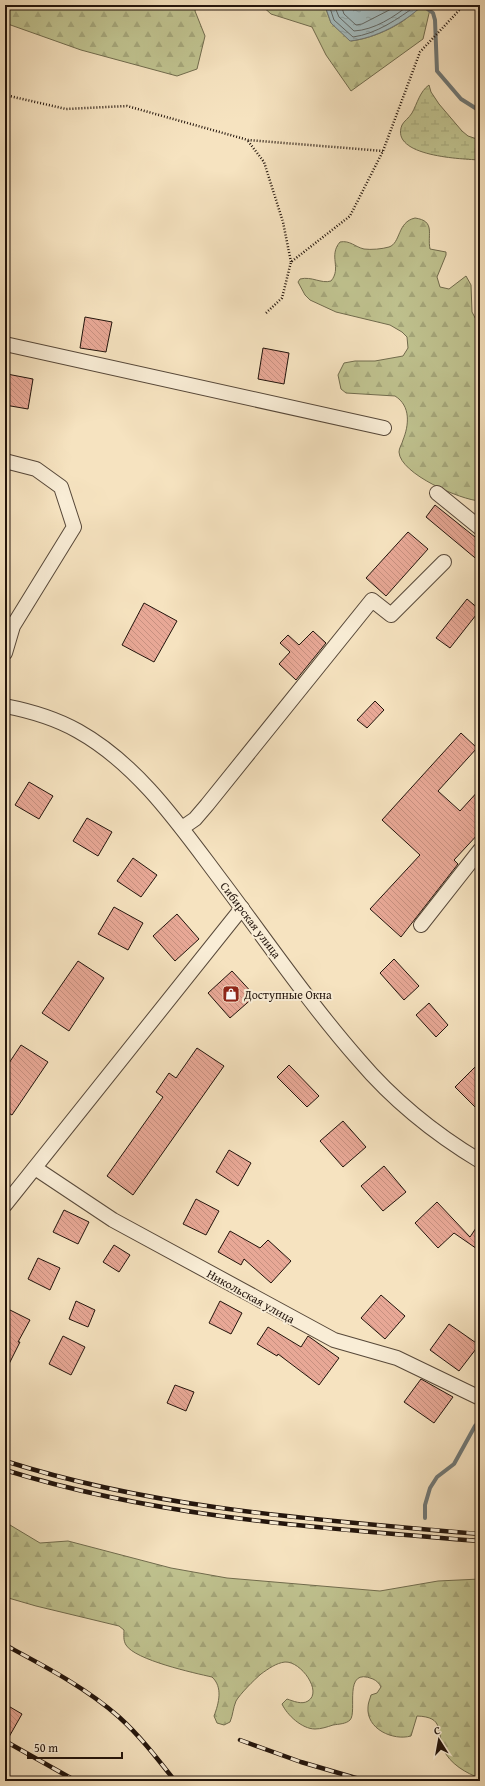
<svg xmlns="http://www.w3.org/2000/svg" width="485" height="1786" font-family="'Gentium Book Plus',serif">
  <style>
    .forest { fill: url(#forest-firs); stroke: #716c4e }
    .wetland { fill: url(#wetland-marsh); stroke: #716c4e }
    .water { fill: url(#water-ripples); stroke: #6f7877 }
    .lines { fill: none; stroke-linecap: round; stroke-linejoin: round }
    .shore { stroke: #626865; stroke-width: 1 }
    .stream { stroke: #6f7877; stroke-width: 4 }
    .building { fill: url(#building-back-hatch); stroke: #22140c }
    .minor-casing { stroke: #574839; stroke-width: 16 }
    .path { stroke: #22140c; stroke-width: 2.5; stroke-dasharray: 1 2; stroke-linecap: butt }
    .minor { stroke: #f9edd6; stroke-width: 14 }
    .rail-casing { stroke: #22140c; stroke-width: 4.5 }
    .rail { stroke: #f9edd6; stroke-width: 3; stroke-dasharray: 9; stroke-linecap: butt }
    .labels { text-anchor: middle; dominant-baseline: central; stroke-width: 4; stroke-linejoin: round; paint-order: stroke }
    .street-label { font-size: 12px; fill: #22140c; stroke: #f9edd6 }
    .poi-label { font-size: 12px; fill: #22140c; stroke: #f9edd6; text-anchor: start }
  </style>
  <defs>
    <pattern id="forest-firs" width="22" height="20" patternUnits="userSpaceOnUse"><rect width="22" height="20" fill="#c0c390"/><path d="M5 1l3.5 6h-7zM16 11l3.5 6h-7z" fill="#a5a77b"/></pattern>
    <pattern id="wetland-marsh" width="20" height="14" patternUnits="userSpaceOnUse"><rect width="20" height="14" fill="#c0c390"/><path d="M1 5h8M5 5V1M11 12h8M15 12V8" fill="none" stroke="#a5a77b"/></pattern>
    <pattern id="water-ripples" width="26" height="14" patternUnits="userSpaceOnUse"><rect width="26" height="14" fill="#a3bbbe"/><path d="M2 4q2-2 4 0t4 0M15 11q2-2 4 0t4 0" fill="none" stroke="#8ca0a2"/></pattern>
    <pattern id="building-back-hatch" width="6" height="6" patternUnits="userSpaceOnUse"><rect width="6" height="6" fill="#e8a896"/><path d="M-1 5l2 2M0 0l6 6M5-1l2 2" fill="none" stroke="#c79080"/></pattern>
  </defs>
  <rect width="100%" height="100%" fill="#f6e3c0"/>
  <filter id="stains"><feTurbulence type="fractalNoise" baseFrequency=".005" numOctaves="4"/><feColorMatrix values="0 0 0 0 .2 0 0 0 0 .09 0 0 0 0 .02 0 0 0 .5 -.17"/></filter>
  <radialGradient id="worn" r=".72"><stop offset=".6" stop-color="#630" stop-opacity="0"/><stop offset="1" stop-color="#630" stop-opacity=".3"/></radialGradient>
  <g class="forest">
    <polygon points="5,5 196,5 195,11 205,36 197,69 177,76 81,50 5,23"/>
    <path d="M261,5H323L325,6L331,23L351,41C368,39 388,31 403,21C412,15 419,5 431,5L423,39L351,91L326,55L312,27L271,14Z"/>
    <path d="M415,218C436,221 427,234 430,249L446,252V255L437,277L440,287L449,289L466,276L471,285L472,312L480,327L478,362L480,373V501C461,500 400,474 399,452C399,448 402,444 403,440C409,425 411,406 395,396L346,393L341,389L338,375L344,363L355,361H375L403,356L408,348L407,337L402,332L390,325L336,312L310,300L305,295L298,282L300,279C312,276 321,284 331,281C342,268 328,256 340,242C350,240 355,247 364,249C371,250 382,249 389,247C401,243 397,222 415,218Z"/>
    <path d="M5,1522L40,1543L68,1541L171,1568L227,1578L380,1591L438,1581L480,1579V1778C467,1774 449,1763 444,1750C436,1731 445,1717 417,1716L411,1736C393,1741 366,1729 368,1707C368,1703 370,1699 371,1695L377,1693L381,1687C379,1683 377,1681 373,1679C342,1666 358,1712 350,1720C346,1724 339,1724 333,1725C327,1727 321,1729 315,1729C302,1729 287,1715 282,1704L287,1699C293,1701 302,1705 308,1701C323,1692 301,1661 285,1662C276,1663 268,1669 261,1674C254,1680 240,1694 236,1701C233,1708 233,1715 230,1722L224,1725L217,1723L214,1716C219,1703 223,1687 212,1677C194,1673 135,1660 126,1645C123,1640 124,1635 124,1630L119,1626L36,1606L5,1597Z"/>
  </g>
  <path class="wetland" d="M429,85L431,92L439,104L462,131L468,136L480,140V160C464,159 389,157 402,125C404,121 409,118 412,113C417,104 420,91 429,85Z"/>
  <path class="water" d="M323,5H423C404,23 376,38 350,41L331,23L325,6Z"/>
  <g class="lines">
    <g class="shore">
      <path d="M329,5L334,20L353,37C376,34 398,19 417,5"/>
      <path d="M334,5L339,17L354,31C374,30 394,17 409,5"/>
      <polyline points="341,5 344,14 356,25 362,24 399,5"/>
    </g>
    <g class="stream">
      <polyline points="422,5 433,13 435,20 437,71 461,99 480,111"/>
      <polyline points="425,1518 425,1505 430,1488 437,1477 454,1464 475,1426 480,1421"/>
    </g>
  </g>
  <g class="building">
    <polygon points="85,317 112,322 106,352 80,348"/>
    <polygon points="263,348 289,353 284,384 258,379"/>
    <polygon points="7,374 33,379 28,409 5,405"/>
    <polygon points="435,505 480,541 480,562 426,517"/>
    <polygon points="408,532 428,549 386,596 366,578"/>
    <polygon points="467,599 480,610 450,648 436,638"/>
    <polygon points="144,603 177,621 154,662 122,645"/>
    <polygon points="313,631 326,643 296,680 279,664 290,652 280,643 288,635 299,645"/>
    <polygon points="375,701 384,710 367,728 357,720"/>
    <polygon points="461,733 477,748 438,791 460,811 480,789 480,832 454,860 458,864 401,937 370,909 420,855 382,820"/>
    <polygon points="29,782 53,796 39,819 15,805"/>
    <polygon points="87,818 112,832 98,856 73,841"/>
    <polygon points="133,858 157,875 141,897 117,881"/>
    <polygon points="114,907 143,923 128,950 98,934"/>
    <polygon points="177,914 199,939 175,961 153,936"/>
    <polygon points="394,959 419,986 404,1000 380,973"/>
    <polygon points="78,961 104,978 69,1031 42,1013"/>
    <polygon points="232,971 255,996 230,1018 208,993"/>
    <polygon points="429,1003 448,1025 436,1037 416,1015"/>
    <polygon points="21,1045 48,1062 12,1115 5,1111 5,1069"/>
    <polygon points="197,1048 224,1066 133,1195 107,1176 163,1097 156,1092 169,1073 176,1078"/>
    <polygon points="480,1062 480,1102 475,1107 455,1087"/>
    <polygon points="289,1065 319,1096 307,1107 277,1077"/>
    <polygon points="343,1121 366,1147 343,1167 320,1141"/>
    <polygon points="229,1150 251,1163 238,1186 216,1172"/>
    <polygon points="384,1166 406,1192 383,1211 361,1186"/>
    <polygon points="196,1199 219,1211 206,1235 183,1224"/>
    <polygon points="437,1202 470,1237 480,1222 480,1251 454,1233 438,1248 415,1223"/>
    <polygon points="64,1210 89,1222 78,1244 53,1232"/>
    <polygon points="230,1231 260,1248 268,1240 291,1261 271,1283 244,1259 241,1265 218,1252"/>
    <polygon points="114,1245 130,1255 119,1272 103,1262"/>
    <polygon points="38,1258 60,1268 50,1290 28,1279"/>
    <polygon points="381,1295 405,1316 385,1339 361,1318"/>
    <polygon points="76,1301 95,1310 88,1327 69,1319"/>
    <polygon points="220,1301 242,1313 231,1334 209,1323"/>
    <polygon points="10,1310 30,1320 18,1342 20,1342 5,1372 5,1319"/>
    <polygon points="449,1324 479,1345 459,1371 430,1350"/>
    <polygon points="268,1327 301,1347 308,1336 339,1358 319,1385 278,1354 277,1356 257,1344"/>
    <polygon points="63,1336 85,1347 71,1375 49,1364"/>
    <polygon points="421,1379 453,1397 434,1423 404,1402"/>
    <polygon points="175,1385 194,1392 186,1411 167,1403"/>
    <polygon points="5,1704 22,1714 5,1744"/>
  </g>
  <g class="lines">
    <g class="minor-casing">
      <g id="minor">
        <polyline points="5,344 384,428"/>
        <polyline points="5,461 36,469 61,487 74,527 13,626 5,653"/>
        <polyline points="437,493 480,528"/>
        <path d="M5,706C31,711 55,718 78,731C137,764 178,823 217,875C264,937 308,1002 359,1060C393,1100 435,1134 480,1161"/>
        <polyline points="182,828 195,819 207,805 372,600 391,615 444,562"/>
        <polyline points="421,925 480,850"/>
        <polyline points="35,1168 113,1220 334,1340 397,1358 480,1398"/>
        <polyline points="5,1205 242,908"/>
      </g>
    </g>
    <g class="path">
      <polyline points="5,11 9,5"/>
      <polyline points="5,95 66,109 127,106 248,140 383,151"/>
      <polyline points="248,141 264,162 283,222 291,262"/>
      <polyline points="266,313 282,298 291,262 350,216 383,151 420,52 464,5"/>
    </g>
    <use href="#minor" class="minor"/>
    <g class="rail-casing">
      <g id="rail">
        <path d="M5,1461C159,1510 320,1520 480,1534"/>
        <path d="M5,1470C159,1518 320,1528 480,1541"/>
        <path d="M5,1645C44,1666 85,1687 119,1717C140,1736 157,1758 175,1781"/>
        <polyline points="240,1740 301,1762 366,1781"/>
        <polyline points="5,1741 76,1781"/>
      </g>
    </g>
    <use href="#rail" class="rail"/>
  </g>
  <defs>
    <g id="shop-square" transform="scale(0.9)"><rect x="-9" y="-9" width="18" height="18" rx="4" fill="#8f2418" stroke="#f9edd6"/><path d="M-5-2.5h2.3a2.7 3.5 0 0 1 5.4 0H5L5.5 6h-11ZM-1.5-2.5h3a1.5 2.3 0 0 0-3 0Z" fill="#fff"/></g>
  </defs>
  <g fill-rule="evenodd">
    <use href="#shop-square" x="231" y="994"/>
  </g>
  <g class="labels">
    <g class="street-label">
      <text transform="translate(251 920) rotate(53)">Сибирская улица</text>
      <text transform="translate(251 1296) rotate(29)">Никольская улица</text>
    </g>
    <g class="poi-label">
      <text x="244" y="994">Доступные Окна</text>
    </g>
  </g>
  <rect width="485" height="1786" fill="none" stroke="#f6e3c0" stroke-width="20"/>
  <rect x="6" y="6" width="473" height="1774" fill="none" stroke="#22140c" stroke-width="2"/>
  <rect x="10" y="10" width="465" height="1766" fill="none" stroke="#22140c"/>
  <g transform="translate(439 1740) rotate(349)" stroke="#f9edd6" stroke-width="3" paint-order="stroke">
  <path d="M0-3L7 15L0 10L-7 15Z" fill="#22140c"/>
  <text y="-6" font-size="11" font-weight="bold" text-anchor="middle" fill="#22140c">С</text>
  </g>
  <path d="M28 1752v6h94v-6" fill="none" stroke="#22140c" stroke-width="2"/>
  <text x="34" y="1752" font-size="12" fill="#22140c" stroke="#f9edd6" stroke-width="3" paint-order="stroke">50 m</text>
  <rect width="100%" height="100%" filter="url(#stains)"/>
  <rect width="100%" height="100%" fill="url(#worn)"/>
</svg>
